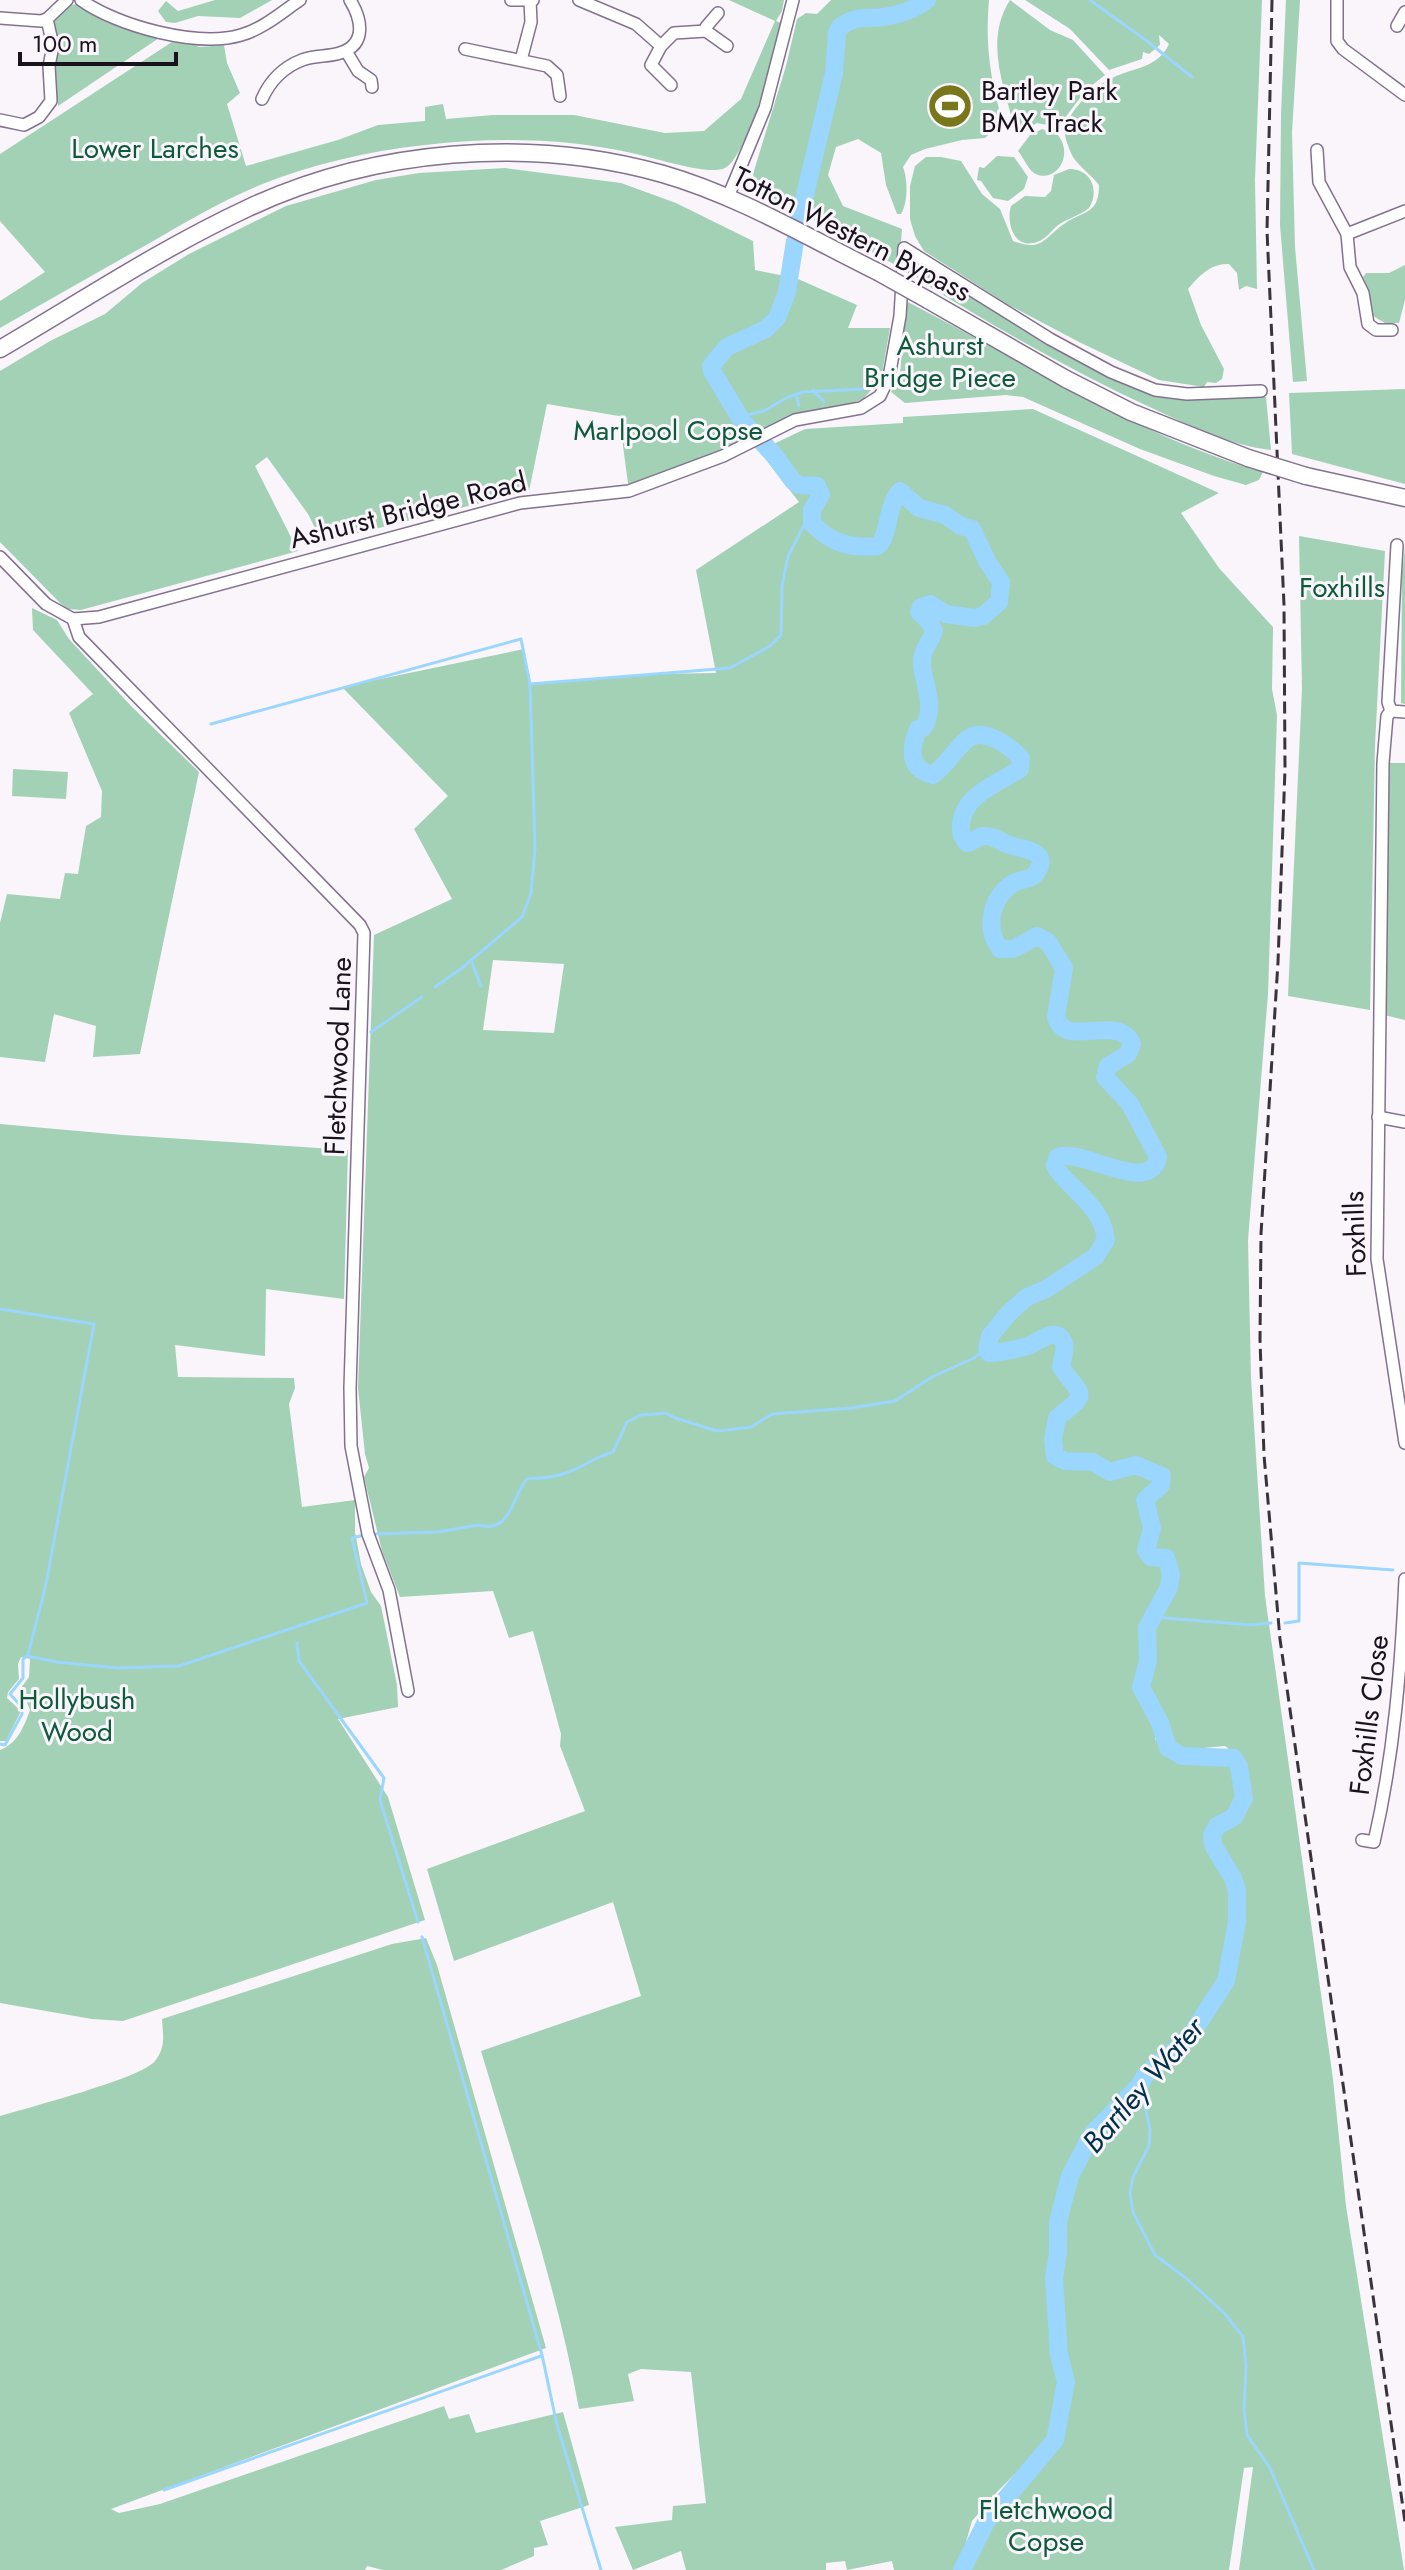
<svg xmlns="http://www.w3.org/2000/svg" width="1405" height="2570" font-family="Jost,sans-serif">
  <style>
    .green { fill: #a2d1b6; fill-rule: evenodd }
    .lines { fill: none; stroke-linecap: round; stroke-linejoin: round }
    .stream { stroke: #9ad6fd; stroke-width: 3 }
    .river { stroke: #9ad6fd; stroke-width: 18 }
    .minor-casing { stroke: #83728e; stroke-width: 14 }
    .primary-casing { stroke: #83728e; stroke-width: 19 }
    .minor { stroke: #fff; stroke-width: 11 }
    .primary { stroke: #fff; stroke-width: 16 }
    .rail { stroke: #39333d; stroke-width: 3; stroke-dasharray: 12 6; stroke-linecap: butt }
    .primary-bridge-casing { stroke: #83728e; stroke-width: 19; stroke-linecap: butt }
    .primary-bridge { stroke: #fff; stroke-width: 16 }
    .labels { text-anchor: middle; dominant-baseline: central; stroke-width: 6; stroke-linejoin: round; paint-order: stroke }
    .poi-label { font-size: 28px; fill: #1a131e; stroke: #f9f5fb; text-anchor: start }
    .park-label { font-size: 28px; fill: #0d5b3b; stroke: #f9f5fb }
    .street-label { font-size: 28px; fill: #1a131e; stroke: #f9f5fb }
    .water-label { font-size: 30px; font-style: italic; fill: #00314b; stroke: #f9f5fb }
  </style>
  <rect width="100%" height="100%" fill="#f9f5fb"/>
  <g class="green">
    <polygon points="215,0 272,0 240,18 198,16 175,23 166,22 158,11 166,1 178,11"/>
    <path d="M729,0H784L782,11L776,21L784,24C775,51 748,156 725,168C708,176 656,158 636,154C567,138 495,137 425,145C369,151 312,164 260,185C221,201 184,223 148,244C98,272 49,300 0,328V301L45,272L0,221V154L172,42L186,41L199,47L224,45L227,63L240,93L227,104L246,166L338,140L378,125L425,121V107L443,104L446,119L493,115H574L665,133L704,131L741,99L775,21Z"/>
    <path d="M831,0H989C985,42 990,81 1003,122L985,138L962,140L925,149L911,155L903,167C908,180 908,202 901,214H897L886,185L881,153L858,139L836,147L828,175L843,206L902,229L899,267L757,189L753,174L786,66L797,19L806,13L817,14Z"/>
    <path d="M1010,0L1050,30L1073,40L1105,75L1086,90L1058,127L1037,123L1027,129L1015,130C1004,86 984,41 1010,0Z"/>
    <path d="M1025,0H1262L1255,180L1257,289L1246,286L1239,290L1237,273L1229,264C1211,263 1199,276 1188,289L1201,325L1224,369L1222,379L1216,383L1207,382L1204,387L1159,380L1079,342L1007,304L924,251L915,236L910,219V186L915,166L926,157H941L961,161L982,194L1000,209L1013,241C1042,252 1043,239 1064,224C1084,210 1099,215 1099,185C1092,175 1080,168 1073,157C1070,151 1063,135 1065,128C1071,109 1094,86 1112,78C1134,67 1157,69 1169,44L1159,35L1160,45L1149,54L1143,52L1142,59L1109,70L1070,29Z"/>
    <polygon points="1286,0 1300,0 1292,132 1295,247 1307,381 1293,382 1280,225 1281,113"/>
    <polygon points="78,4 102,19 162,36 58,106 53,58 54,19 70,5"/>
    <path d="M1042,129L1057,134C1076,156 1054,185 1034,173C1028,169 1023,157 1018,151L1030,135Z"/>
    <polygon points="997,156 1014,157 1028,177 1024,189 1008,201 993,198 981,181 977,180 979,167 984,168"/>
    <path d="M505,168L621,183L676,203L753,241L755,270L785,276L788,280L786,293L774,310L775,317L772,325L778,319L779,308L798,279L857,305L848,328H890L881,379L863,399L629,491L619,416L547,404L529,491L322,542L308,514L267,457L255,466L298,551L81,610L68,609L60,603L0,542V371L50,341L105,314L142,283L189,254L286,206L376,180L419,173ZM749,337L738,342L713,362C716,381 730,391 733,410L713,381L709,362L731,343Z"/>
    <path d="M1069,169C1091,169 1100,190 1089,208C1080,216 1067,218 1057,226C1050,232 1046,239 1037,242C1014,250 1006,223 1011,206L1025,196L1045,197L1051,191L1054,175Z"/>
    <path d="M920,265L962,285L1155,394L1266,397L1271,450C1232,446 1191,426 1156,410C1076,373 999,330 924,283L912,274Z"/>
    <polygon points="1405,265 1405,300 1399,323 1385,323 1373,316 1369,290 1363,277 1366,273 1389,273"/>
    <path d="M906,301C1023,361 1136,436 1263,472L1259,480L1246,485L1214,476L1140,449L1023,397L1006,395L905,403L891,392L900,375Z"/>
    <polygon points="1405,389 1405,484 1292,454 1289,393"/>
    <path d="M1033,409L1219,493L1181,513L1219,568L1273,627L1272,689L1277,715L1268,994L1248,1240L1251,1378L1265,1596L1333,2079L1346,2206L1404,2570H1239L1253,2467L1244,2468L1229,2570H965L986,2525L1055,2446L1070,2388L1062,2342L1057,2340L1055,2365L1061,2375L1063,2388L1059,2409L1043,2446L997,2492L972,2521L958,2570H894L892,2561L847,2570L845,2561L826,2563V2570H686L681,2551L633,2570L615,2527L672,2520L673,2506L706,2503L691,2372L641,2369L628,2374L634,2401L579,2409C557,2287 516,2169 481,2051L641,1996L613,1902L454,1961L427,1869L585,1811L560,1746L561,1734L533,1631L509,1638L493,1591L400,1597L382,1551L364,1477L369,1468L365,1454L358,1388L374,935L452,899L414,829L448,796L342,687L524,649L531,684L656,674L716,673L696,570L799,502L759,451L805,429L903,423V417ZM493,960L564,964L554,1033L483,1030ZM1150,1616L1155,1619L1150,1628V1668L1144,1687L1166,1724L1167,1736L1175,1746L1182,1750L1225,1746C1250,1764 1259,1793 1237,1817C1232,1824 1224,1828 1218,1834C1217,1854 1237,1872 1243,1891C1248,1905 1242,1926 1239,1941L1234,1939L1236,1914L1234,1889L1208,1838C1213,1824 1231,1821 1237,1807C1241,1799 1240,1789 1239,1782C1233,1744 1210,1764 1185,1760C1172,1758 1163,1747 1155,1739L1159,1724L1138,1691L1145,1664L1146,1622Z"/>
    <polygon points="1299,536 1385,551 1375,745 1370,1010 1288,996 1302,689"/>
    <polygon points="1405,547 1405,704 1401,703 1402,574"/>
    <polygon points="32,608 57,620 69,639 131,706 199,772 140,1054 93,1057 96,1026 54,1014 45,1062 0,1057 0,923 7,894 60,899 65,873 78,874 86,826 101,817 102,791 69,713 93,694 33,630"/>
    <polygon points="1383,763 1405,763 1405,1020 1380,1014"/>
    <polygon points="13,769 68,772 66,799 12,796"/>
    <path d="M0,1124L123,1135L348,1150L344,1299L266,1289L265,1356L175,1345L178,1377L294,1378L295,1388L289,1404L302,1507L355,1500V1532L361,1564L371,1592L381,1606L397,1685L398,1707L338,1719L388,1797L425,1920L123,2021L92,2019L0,2003V1750C17,1744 24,1727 30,1710L21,1688L29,1677L30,1659L21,1657L18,1664L19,1679L8,1692L7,1698L21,1711L6,1741H0Z"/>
    <path d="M426,1938L437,1965L546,2348L111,2509L119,2513L160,2504L444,2406L449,2419L469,2414L476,2433L563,2412L589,2505L540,2521L548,2545L534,2548V2556L501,2570H383L367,2566L365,2570H0V2116C27,2108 142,2078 155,2061C166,2047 163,2036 162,2019L392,1944Z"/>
  </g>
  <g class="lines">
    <g class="stream">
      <polyline points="1090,0 1147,41 1192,77"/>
      <polyline points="813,390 824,402"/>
      <polyline points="796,394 799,406"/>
      <polyline points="738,417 764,411 786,398 803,392 863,389"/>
      <polyline points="211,724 521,639 530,684 730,668 770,646 781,635 782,586 788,556 812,510"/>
      <polyline points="471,960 481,986"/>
      <polyline points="435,987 462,968 522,917 531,893 535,849 530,684"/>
      <polyline points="371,1032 422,997"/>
      <polyline points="0,1309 94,1324 46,1584 28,1655"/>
      <path d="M372,1534L438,1532L478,1525C511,1534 510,1500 527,1479C540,1478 554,1478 566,1473C584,1467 592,1458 613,1452L627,1422L641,1415L666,1413L675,1418L717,1431L751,1427L772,1414L851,1408L895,1401L932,1377L974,1358L987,1349"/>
      <polyline points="1152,1617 1252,1625 1271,1623"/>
      <polyline points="1285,1623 1299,1621 1299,1563 1393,1570"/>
      <polyline points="297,1643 299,1661 384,1778 380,1800 418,1922"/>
      <polyline points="0,1744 5,1745 22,1714 22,1707 10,1694 23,1678 23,1659 27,1656 57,1662 118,1668 179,1666 367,1603 352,1538 364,1535"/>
      <polyline points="422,1937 542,2355 557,2425 601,2570"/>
      <polyline points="1136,2088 1145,2106 1150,2129 1149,2146 1133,2177 1130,2192 1133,2212 1155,2255 1187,2279 1225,2314 1243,2337 1246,2366 1244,2410 1247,2435 1270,2468 1314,2570"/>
      <polyline points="164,2490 541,2356"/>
    </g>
    <g class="river">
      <path d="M800,216L834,73L837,33L840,27C855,15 867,19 884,17C899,15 915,9 927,0"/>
      <path d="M795,241L787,292L777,318L766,329L727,347L711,366L712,371L742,421L774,455L793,481L799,485L817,486L821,495L812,509V523C830,543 851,549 878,546C890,534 886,507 900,491L919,508L945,515L961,526L972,529L988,563L1001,582L999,602L983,616L974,618L946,614L930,604L921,607L919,612L930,623L934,631C931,641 922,650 922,660C921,681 938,705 923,728L918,729C910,749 908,769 933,775C946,765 953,753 964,742C981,724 1008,745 1021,758L1020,769C998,784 963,794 961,825C961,833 961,836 967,843C973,842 977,837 984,836C991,835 1000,841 1007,844C1018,849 1050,849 1038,870C1033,881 1021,878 1012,884C990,899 985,929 1000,949H1013L1037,936L1048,942L1064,968L1056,1017C1064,1050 1120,1012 1132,1044L1128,1054L1108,1066L1105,1077L1130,1104L1158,1157C1150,1197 1081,1147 1058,1157L1055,1165L1058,1171C1077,1195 1102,1207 1106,1240L1095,1257L1046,1289L1027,1297L1009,1313L990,1336L987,1349L989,1353H995C1006,1351 1017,1349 1028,1346C1037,1343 1055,1326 1063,1341C1067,1347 1062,1359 1061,1367C1083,1399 1090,1391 1057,1418L1053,1439L1055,1456L1065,1461L1093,1462L1110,1472L1136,1465L1162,1476L1161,1485L1145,1500L1152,1528L1146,1550L1151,1557L1166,1558L1171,1574L1169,1587L1147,1628L1148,1661L1141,1687L1160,1723L1168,1748L1182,1756L1234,1758L1239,1767L1244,1798L1234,1817L1217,1826L1212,1835L1213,1845L1233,1878L1237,1890V1922L1226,1981L1189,2038L1146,2074L1139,2086L1092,2134L1070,2176L1058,2222V2253L1054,2278L1059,2355L1066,2382L1055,2440L986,2522L962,2570"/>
    </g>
    <g class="minor-casing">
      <g id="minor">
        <path d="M81,0C117,26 198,48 241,35C263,29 282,12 300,0"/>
        <polyline points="511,0 533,0"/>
        <polyline points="579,0 636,24 661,46"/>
        <polyline points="1337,0 1337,41 1343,49 1405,95"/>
        <polyline points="718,13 706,27 706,31 727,46"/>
        <polyline points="0,18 41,21 47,19"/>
        <polyline points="1397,26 1405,12"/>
        <polyline points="465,49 547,66 557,75 560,96"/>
        <polyline points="346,51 358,71 371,80 372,87"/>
        <polyline points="521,60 531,22 530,0"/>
        <polyline points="671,85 651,65 661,46 674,33 706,31"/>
        <path d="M262,99C270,81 284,67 302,60C315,55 328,57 340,53C368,44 361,18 350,0"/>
        <polyline points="0,120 24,125 39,117 51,101 49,66 53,46 47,19 67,0"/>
        <polyline points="1317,150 1319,182 1347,234 1405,211"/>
        <polyline points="728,197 765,108 793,0"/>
        <polyline points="1347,234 1350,267 1363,293 1368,324 1376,330 1392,330"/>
        <polyline points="1397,545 1388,702 1391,711 1387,716 1383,763 1377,1259 1405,1443"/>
        <polyline points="0,557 46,604 73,619"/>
        <polyline points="73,619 99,617 520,503 629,491 723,456 795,420 861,408 880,396 889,377 900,316 904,248 1050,339 1111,372 1155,390 1187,394 1261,391"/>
        <polyline points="73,619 79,637 360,925 364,933 350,1388 351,1446 368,1534 389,1590 408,1691"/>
        <polyline points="1391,711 1405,712"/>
        <polyline points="1378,1117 1405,1122"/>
        <path d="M1362,1840L1374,1842C1394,1755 1401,1668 1405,1579"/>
      </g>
    </g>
    <g class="primary-casing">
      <g id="primary">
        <polyline points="928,300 1066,379 1131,412 1248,458"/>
        <path d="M0,349C82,301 162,248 248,208C374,149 529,136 663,174C739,196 807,237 878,272"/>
        <polyline points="1306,476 1405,498"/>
      </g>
    </g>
    <use href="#minor" class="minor"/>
    <use href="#primary" class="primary"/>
    <polyline class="rail" points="1272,0 1267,231 1284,605 1285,769 1278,962 1261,1234 1260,1340 1264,1455 1280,1639 1405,2522"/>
    <g class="primary-bridge-casing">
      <g id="primary-bridge">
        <polyline points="878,272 928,300"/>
        <polyline points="1248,458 1306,476"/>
      </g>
    </g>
    <use href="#primary-bridge" class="primary-bridge"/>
  </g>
  <defs>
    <g id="stadium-disc" transform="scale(2.3)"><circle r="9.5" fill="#7a761b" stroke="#f9f5fb"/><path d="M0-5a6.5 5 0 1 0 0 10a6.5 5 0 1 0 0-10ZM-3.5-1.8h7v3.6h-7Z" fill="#fff"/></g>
  </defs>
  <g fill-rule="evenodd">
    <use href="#stadium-disc" x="950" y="106"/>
  </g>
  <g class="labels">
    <g class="poi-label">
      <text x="981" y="90">Bartley Park<tspan x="981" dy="32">BMX Track</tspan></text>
    </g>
    <g class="park-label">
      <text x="155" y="148">Lower Larches</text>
      <text x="940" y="345">Ashurst<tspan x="940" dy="32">Bridge Piece</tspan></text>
      <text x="668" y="430">Marlpool Copse</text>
      <text x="1342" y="587">Foxhills</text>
      <text x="77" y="1699">Hollybush<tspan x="77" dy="32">Wood</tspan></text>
      <text x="1046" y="2509">Fletchwood<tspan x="1046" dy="32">Copse</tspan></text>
    </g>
    <g class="street-label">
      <text transform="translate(852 234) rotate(27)">Totton Western Bypass</text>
      <text transform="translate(408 510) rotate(-14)">Ashurst Bridge Road</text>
      <text transform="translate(338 1056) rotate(-88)">Fletchwood Lane</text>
      <text transform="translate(1355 1234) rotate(-92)">Foxhills</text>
      <text transform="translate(1369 1715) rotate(-83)">Foxhills Close</text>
    </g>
    <g class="water-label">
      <text transform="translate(1143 2085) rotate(-49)">Bartley Water</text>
    </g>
  </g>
  <path d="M20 52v12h156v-12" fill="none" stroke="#1a131e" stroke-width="4"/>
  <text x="32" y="52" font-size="24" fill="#1a131e" stroke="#f9f5fb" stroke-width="6" paint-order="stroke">100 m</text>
</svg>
